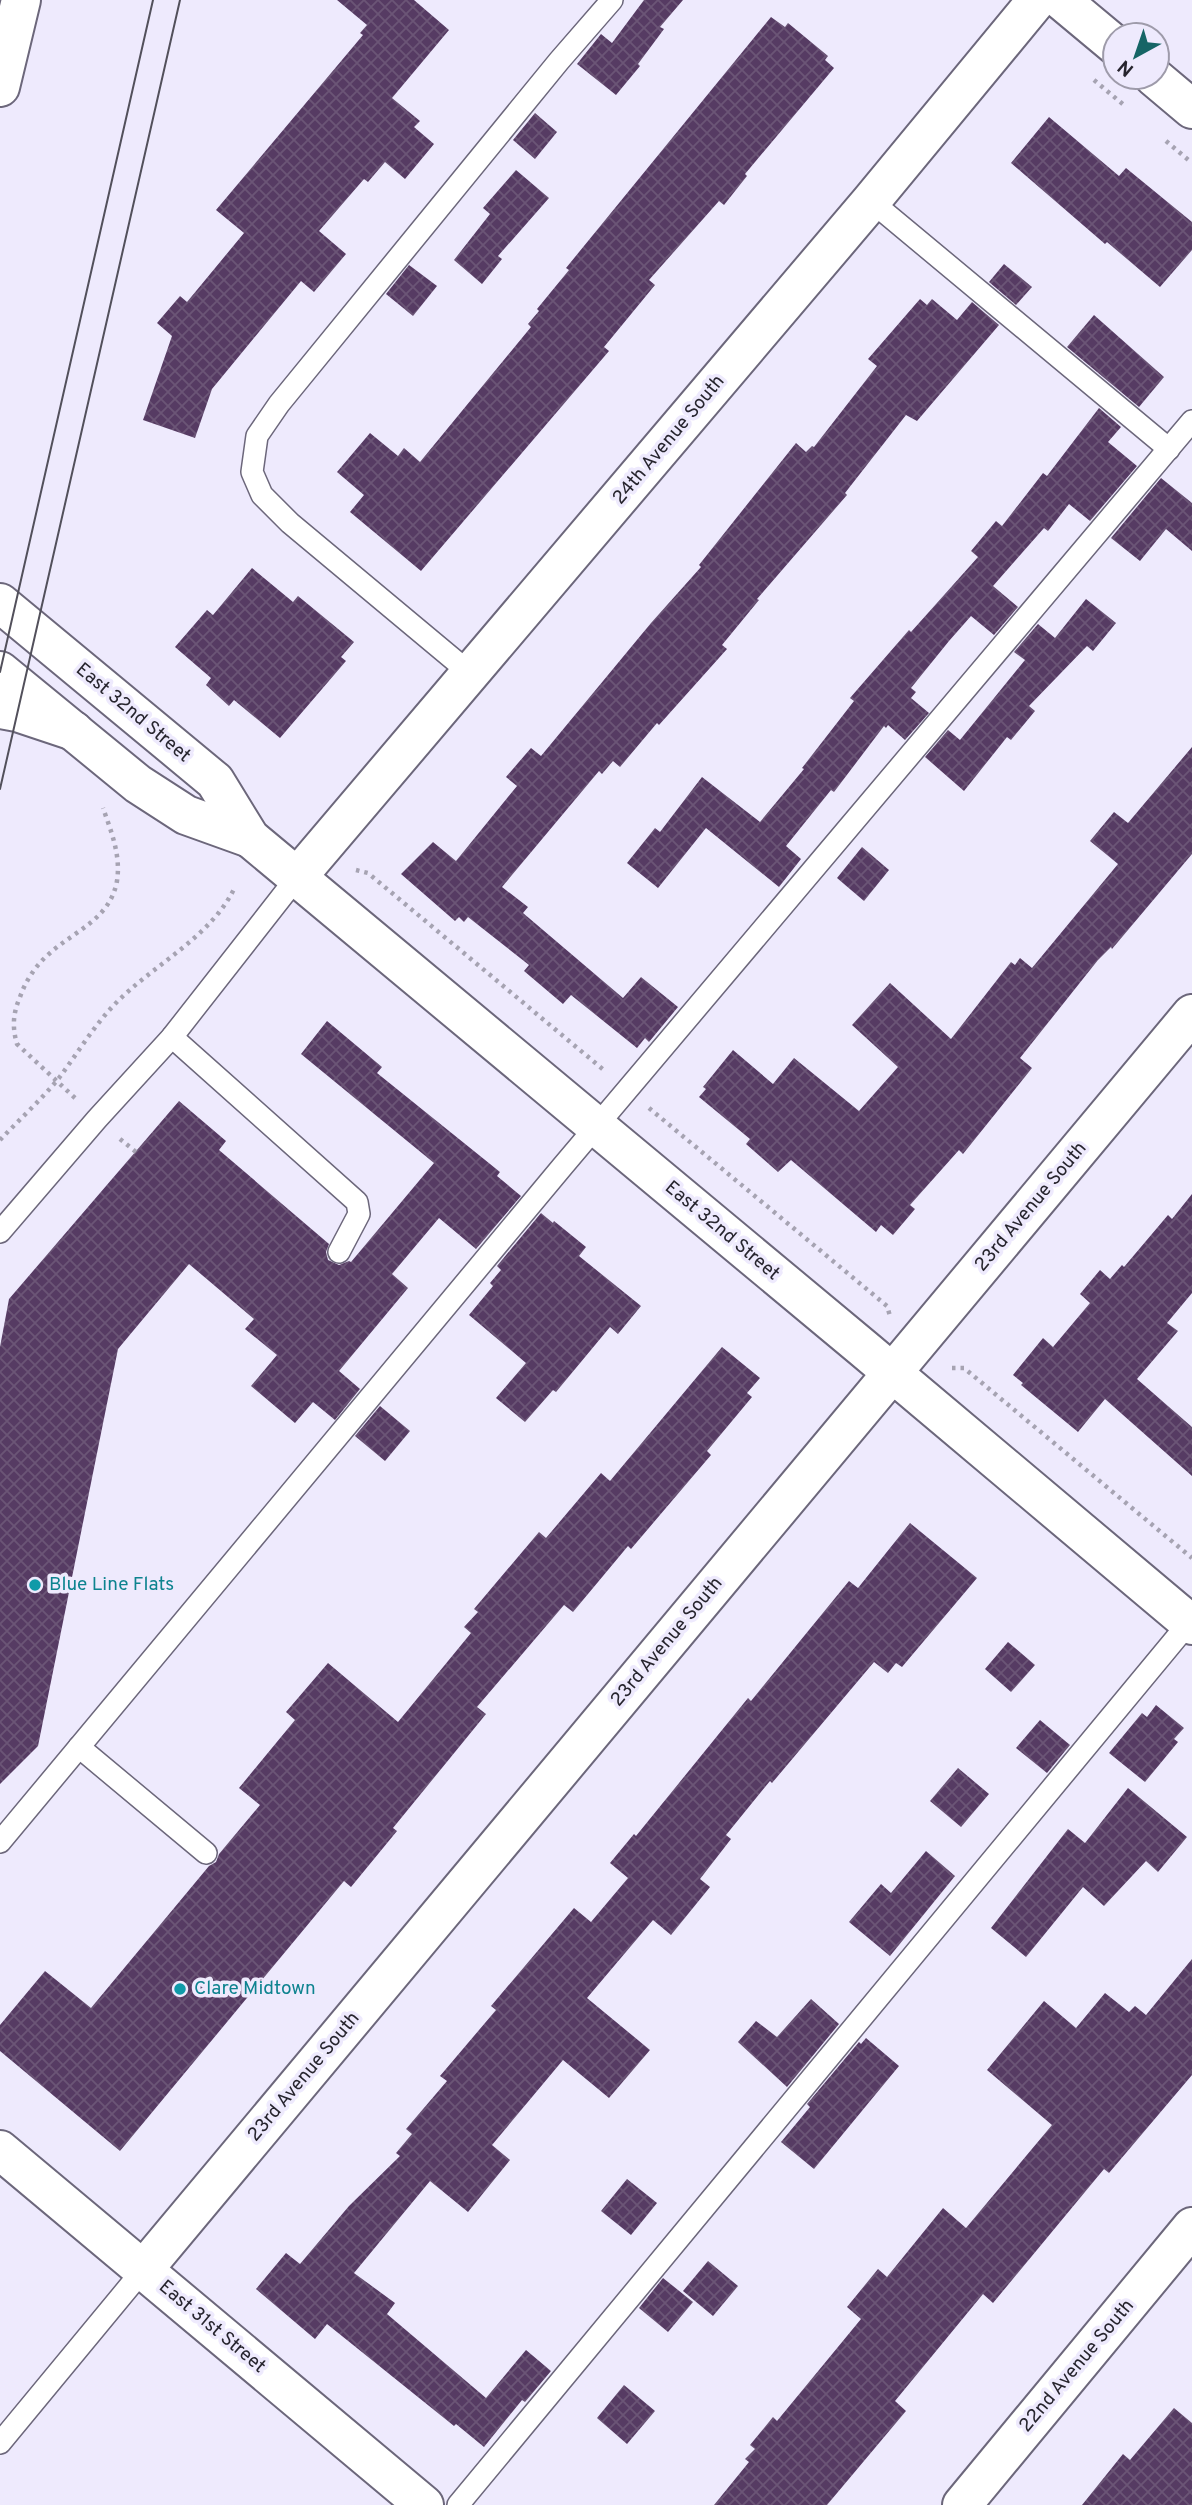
<svg xmlns="http://www.w3.org/2000/svg" width="1192" height="2505" font-family="Overpass,sans-serif">
  <style>
    .building { fill: url(#building-cross-hatch) }
    .lines { fill: none; stroke-linecap: round; stroke-linejoin: round }
    .service-casing { stroke: #6c677b; stroke-width: 24 }
    .minor-casing { stroke: #6c677b; stroke-width: 42 }
    .tertiary-casing { stroke: #6c677b; stroke-width: 42 }
    .primary-casing { stroke: #6c677b; stroke-width: 42 }
    .trunk-casing { stroke: #6c677b; stroke-width: 42 }
    .path { stroke: #a6a3b2; stroke-width: 4.5; stroke-dasharray: 3.5 5; stroke-linecap: butt }
    .service { stroke: #fff; stroke-width: 21 }
    .minor { stroke: #fff; stroke-width: 38 }
    .tertiary { stroke: #fff; stroke-width: 38 }
    .primary { stroke: #fff; stroke-width: 38 }
    .trunk { stroke: #fff; stroke-width: 38 }
    .tram { stroke: #52505b; stroke-width: 2 }
    .culture-dot { fill: #0f9aa8; stroke: #eeeafd; stroke-width: 2.5 }
    .labels { text-anchor: middle; dominant-baseline: central; stroke-width: 7; stroke-linejoin: round; paint-order: stroke }
    .street-label { font-size: 19px; fill: #27252e; stroke: #eeeafd }
    .culture-label { font-size: 19px; fill: #0d838f; stroke: #eeeafd; text-anchor: start }
  </style>
  <defs>
    <pattern id="building-cross-hatch" width="8" height="8" patternUnits="userSpaceOnUse" patternTransform="scale(1.75)"><rect width="8" height="8" fill="#563b63"/><path d="M0 0l8 8M0 8l8-8" fill="none" stroke="#6b5576"/></pattern>
  </defs>
  <rect width="100%" height="100%" fill="#eeeafd"/>
  <g class="building">
    <polygon points="337,0 414,0 449,30 392,98 420,121 414,127 434,144 405,179 385,162 368,182 364,179 319,231 346,254 314,292 301,281 212,389 195,438 143,420 172,336 157,323 180,296 187,302 244,233 216,210 363,35 360,33 367,25"/>
    <polygon points="644,0 683,0 660,27 664,29 638,64 640,66 616,95 577,64 601,34 612,43"/>
    <polygon points="771,17 785,27 788,23 828,56 825,60 834,68 745,174 747,176 724,205 719,201 649,280 655,285 604,347 609,351 421,571 350,512 364,495 337,472 370,433 398,456 404,448 420,462 531,327 528,324 539,311 537,309 569,270 566,268"/>
    <polygon points="535,113 557,132 535,159 513,140"/>
    <polygon points="1049,117 1119,176 1126,168 1192,222 1192,250 1160,287 1107,242 1105,244 1011,163"/>
    <polygon points="516,170 549,198 498,256 502,259 482,284 454,260 490,214 483,208"/>
    <polygon points="1004,264 1032,287 1016,305 989,282"/>
    <polygon points="409,265 437,286 413,316 386,294"/>
    <polygon points="920,299 927,305 932,299 957,320 972,302 999,325 917,421 906,415 845,493 847,495 757,599 759,600 722,645 727,649 659,725 657,723 620,767 613,761 602,774 599,771 502,887 528,907 523,913 623,998 641,977 678,1007 649,1042 645,1038 637,1048 571,995 563,1004 524,971 529,965 468,917 464,922 459,917 455,921 401,874 433,842 456,861 517,786 506,777 531,748 541,756 651,623 701,567 699,565 796,443 806,452 812,446 814,447 877,366 868,359"/>
    <polygon points="1094,315 1164,377 1139,407 1067,347"/>
    <polygon points="1099,408 1121,427 1108,442 1137,466 1090,521 1069,504 1048,531 1044,528 993,586 1018,607 994,635 971,616 949,641 911,688 916,692 911,698 929,713 905,740 888,725 886,728 884,726 834,792 831,790 786,846 801,859 779,887 706,828 658,888 627,863 655,828 660,832 702,777 760,822 804,769 802,768 854,701 850,698 909,630 911,632 978,557 971,551 996,521 1002,526 1043,473 1047,476"/>
    <polygon points="1161,478 1192,503 1192,551 1166,529 1140,561 1111,538"/>
    <polygon points="252,568 293,602 298,596 354,642 341,657 346,661 280,738 234,700 229,706 206,685 211,678 175,647 207,610 213,615"/>
    <polygon points="1086,599 1116,623 1093,651 1087,646 1029,706 1035,711 1011,740 1007,737 964,791 925,757 948,730 960,740 1025,660 1014,652 1038,624 1055,638"/>
    <polygon points="1192,747 1192,854 1112,949 1111,947 1098,960 1020,1058 1032,1068 963,1154 959,1150 910,1205 915,1209 893,1235 881,1225 876,1232 791,1160 778,1172 746,1144 750,1139 699,1097 706,1089 703,1087 733,1050 773,1084 794,1058 859,1111 898,1067 852,1025 890,983 951,1039 1011,962 1015,965 1020,958 1032,968 1118,864 1090,841 1114,812 1128,823"/>
    <polygon points="862,847 889,870 864,901 837,878"/>
    <polygon points="327,1021 382,1067 377,1073 500,1172 497,1176 521,1196 476,1249 439,1218 392,1274 408,1288 339,1371 360,1389 335,1420 313,1402 295,1423 251,1386 277,1355 245,1329 254,1319 189,1264 118,1349 38,1746 0,1784 0,1347 9,1299 179,1101 226,1141 219,1150 329,1244 326,1252 328,1260 339,1265 349,1261 351,1262 434,1163 301,1054"/>
    <polygon points="1192,1194 1192,1293 1167,1323 1178,1331 1137,1379 1192,1427 1192,1476 1105,1399 1078,1432 1021,1385 1023,1383 1013,1375 1043,1338 1053,1347 1090,1303 1080,1294 1100,1270 1110,1279 1122,1265 1124,1267 1168,1215 1172,1219"/>
    <polygon points="541,1213 553,1223 554,1221 586,1247 579,1256 641,1306 618,1334 610,1327 556,1392 553,1390 525,1422 496,1398 526,1363 469,1315 493,1286 490,1283 501,1270 497,1266"/>
    <polygon points="722,1347 760,1378 747,1393 752,1397 707,1451 711,1455 631,1549 628,1546 573,1612 564,1605 477,1707 486,1714 393,1828 397,1831 351,1887 344,1881 120,2151 0,2051 0,2025 45,1971 91,2008 209,1866 216,1862 219,1854 260,1805 239,1788 295,1720 286,1712 328,1663 398,1722 471,1633 464,1627 478,1612 474,1609 539,1532 546,1538 601,1473 610,1481"/>
    <polygon points="380,1406 410,1431 385,1461 355,1436"/>
    <polygon points="910,1523 977,1578 902,1667 896,1663 888,1673 874,1662 772,1783 770,1781 726,1835 731,1839 700,1879 710,1887 671,1935 653,1920 587,1998 650,2050 609,2098 563,2060 492,2145 510,2160 468,2212 430,2181 354,2273 395,2303 387,2314 486,2398 526,2350 551,2371 525,2402 522,2400 484,2447 456,2424 454,2426 327,2324 315,2339 256,2289 286,2253 300,2264 349,2206 400,2156 396,2153 412,2134 406,2129 447,2081 440,2076 496,2010 491,2006 574,1908 591,1922 628,1878 610,1863 634,1834 636,1836 748,1698 751,1701 849,1581 858,1588"/>
    <polygon points="1008,1642 1035,1665 1011,1692 985,1669"/>
    <polygon points="1156,1705 1184,1728 1174,1739 1178,1742 1145,1782 1109,1753 1142,1713 1147,1717"/>
    <polygon points="1040,1720 1070,1745 1047,1773 1016,1748"/>
    <polygon points="958,1768 989,1794 961,1827 930,1801"/>
    <polygon points="1128,1788 1187,1837 1158,1872 1146,1861 1104,1906 1083,1887 1026,1957 991,1928 1068,1829 1085,1843"/>
    <polygon points="926,1851 955,1876 890,1956 849,1922 881,1884 891,1893"/>
    <polygon points="1192,1959 1192,2075 1109,2173 1104,2169 993,2303 983,2294 895,2401 906,2411 827,2505 714,2505 749,2462 745,2459 755,2449 750,2445 773,2417 777,2421 861,2319 847,2307 878,2269 887,2277 943,2208 966,2228 1052,2125 987,2070 1044,2001 1076,2028 1105,1993 1129,2012 1135,2006 1146,2015"/>
    <polygon points="811,1999 839,2024 787,2087 738,2042 756,2021 777,2037"/>
    <polygon points="866,2038 899,2066 814,2169 781,2142 810,2107 807,2104 859,2042 861,2044"/>
    <polygon points="627,2179 657,2203 631,2235 601,2211"/>
    <polygon points="708,2261 738,2286 713,2316 683,2291"/>
    <polygon points="663,2278 693,2302 668,2332 639,2308"/>
    <polygon points="624,2385 655,2411 627,2444 597,2418"/>
    <polygon points="1174,2408 1192,2423 1192,2505 1082,2505 1123,2454 1130,2460"/>
  </g>
  <g class="lines">
    <g class="service-casing">
      <g id="service">
        <polyline points="871,201 1169,449"/>
        <polyline points="471,674 290,523 262,495 252,472 257,436 279,404 559,61 612,0"/>
        <polyline points="172,1037 357,1202 359,1214 339,1252"/>
        <polyline points="0,1232 97,1119 172,1037 298,876"/>
        <polyline points="79,1747 206,1853"/>
        <polyline points="0,1842 562,1167 1192,421"/>
        <polyline points="0,2443 143,2270"/>
        <polyline points="458,2505 1192,1619"/>
      </g>
    </g>
    <g class="minor-casing">
      <g id="minor">
        <polyline points="1061,0 1115,45"/>
        <polyline points="1154,77 1192,109"/>
        <polyline points="298,876 871,201 1037,0"/>
        <polyline points="0,2150 424,2505"/>
        <polyline points="143,2270 1192,1014"/>
        <polyline points="962,2505 1192,2227"/>
      </g>
    </g>
    <g class="tertiary-casing">
      <g id="tertiary">
        <polyline points="0,603 215,781 250,838 864,1349 1192,1625"/>
        <polyline points="0,671 138,784 186,815 250,838"/>
      </g>
    </g>
    <g class="primary-casing">
      <polyline id="primary" points="0,709 17,712 74,731"/>
    </g>
    <g class="trunk-casing">
      <polyline id="trunk" points="0,87 21,0"/>
    </g>
    <g class="path">
      <polyline points="1094,80 1125,106"/>
      <polyline points="1166,141 1192,163"/>
      <polyline points="356,870 368,873 605,1071"/>
      <path d="M75,1098L17,1044C12,1027 13,1013 20,997C26,980 36,965 50,953C76,930 110,919 117,881C121,855 111,831 103,808"/>
      <polyline points="649,1108 887,1306 890,1316"/>
      <polyline points="120,1139 136,1152"/>
      <path d="M0,1140C19,1120 41,1100 59,1078C77,1054 93,1027 114,1005C152,965 211,938 235,887"/>
      <polyline points="952,1368 964,1368 1192,1558"/>
    </g>
    <use href="#service" class="service"/>
    <use href="#minor" class="minor"/>
    <use href="#tertiary" class="tertiary"/>
    <use href="#primary" class="primary"/>
    <use href="#trunk" class="trunk"/>
    <g class="tram">
      <polyline points="0,672 153,0"/>
      <polyline points="0,789 180,0"/>
    </g>
  </g>
  <g class="culture-dot">
    <circle cx="35" cy="1585" r="7"/>
    <circle cx="180" cy="1989" r="7"/>
  </g>
  <g class="labels">
    <g class="street-label">
      <text transform="translate(669 440) rotate(-50)">24th Avenue South</text>
      <text transform="translate(133 713) rotate(40)">East 32nd Street</text>
      <text transform="translate(1031 1207) rotate(-50)">23rd Avenue South</text>
      <text transform="translate(722 1231) rotate(40)">East 32nd Street</text>
      <text transform="translate(667 1642) rotate(-50)">23rd Avenue South</text>
      <text transform="translate(304 2077) rotate(-50)">23rd Avenue South</text>
      <text transform="translate(212 2327) rotate(40)">East 31st Street</text>
      <text transform="translate(1077 2366) rotate(-50)">22nd Avenue South</text>
    </g>
    <g class="culture-label">
      <text x="49" y="1585">Blue Line Flats</text>
      <text x="194" y="1989">Clare Midtown</text>
    </g>
  </g>
  <g transform="translate(1136 56) rotate(220)"><circle r="33" fill="#eeeafd" stroke="#9e9baa" stroke-width="2"/>
  <path d="M0-5L12 26L0 18L-12 26Z" fill="#166566"/>
  <text y="-10" font-size="19" font-weight="bold" text-anchor="middle" fill="#27252e">N</text>
  </g>
</svg>
